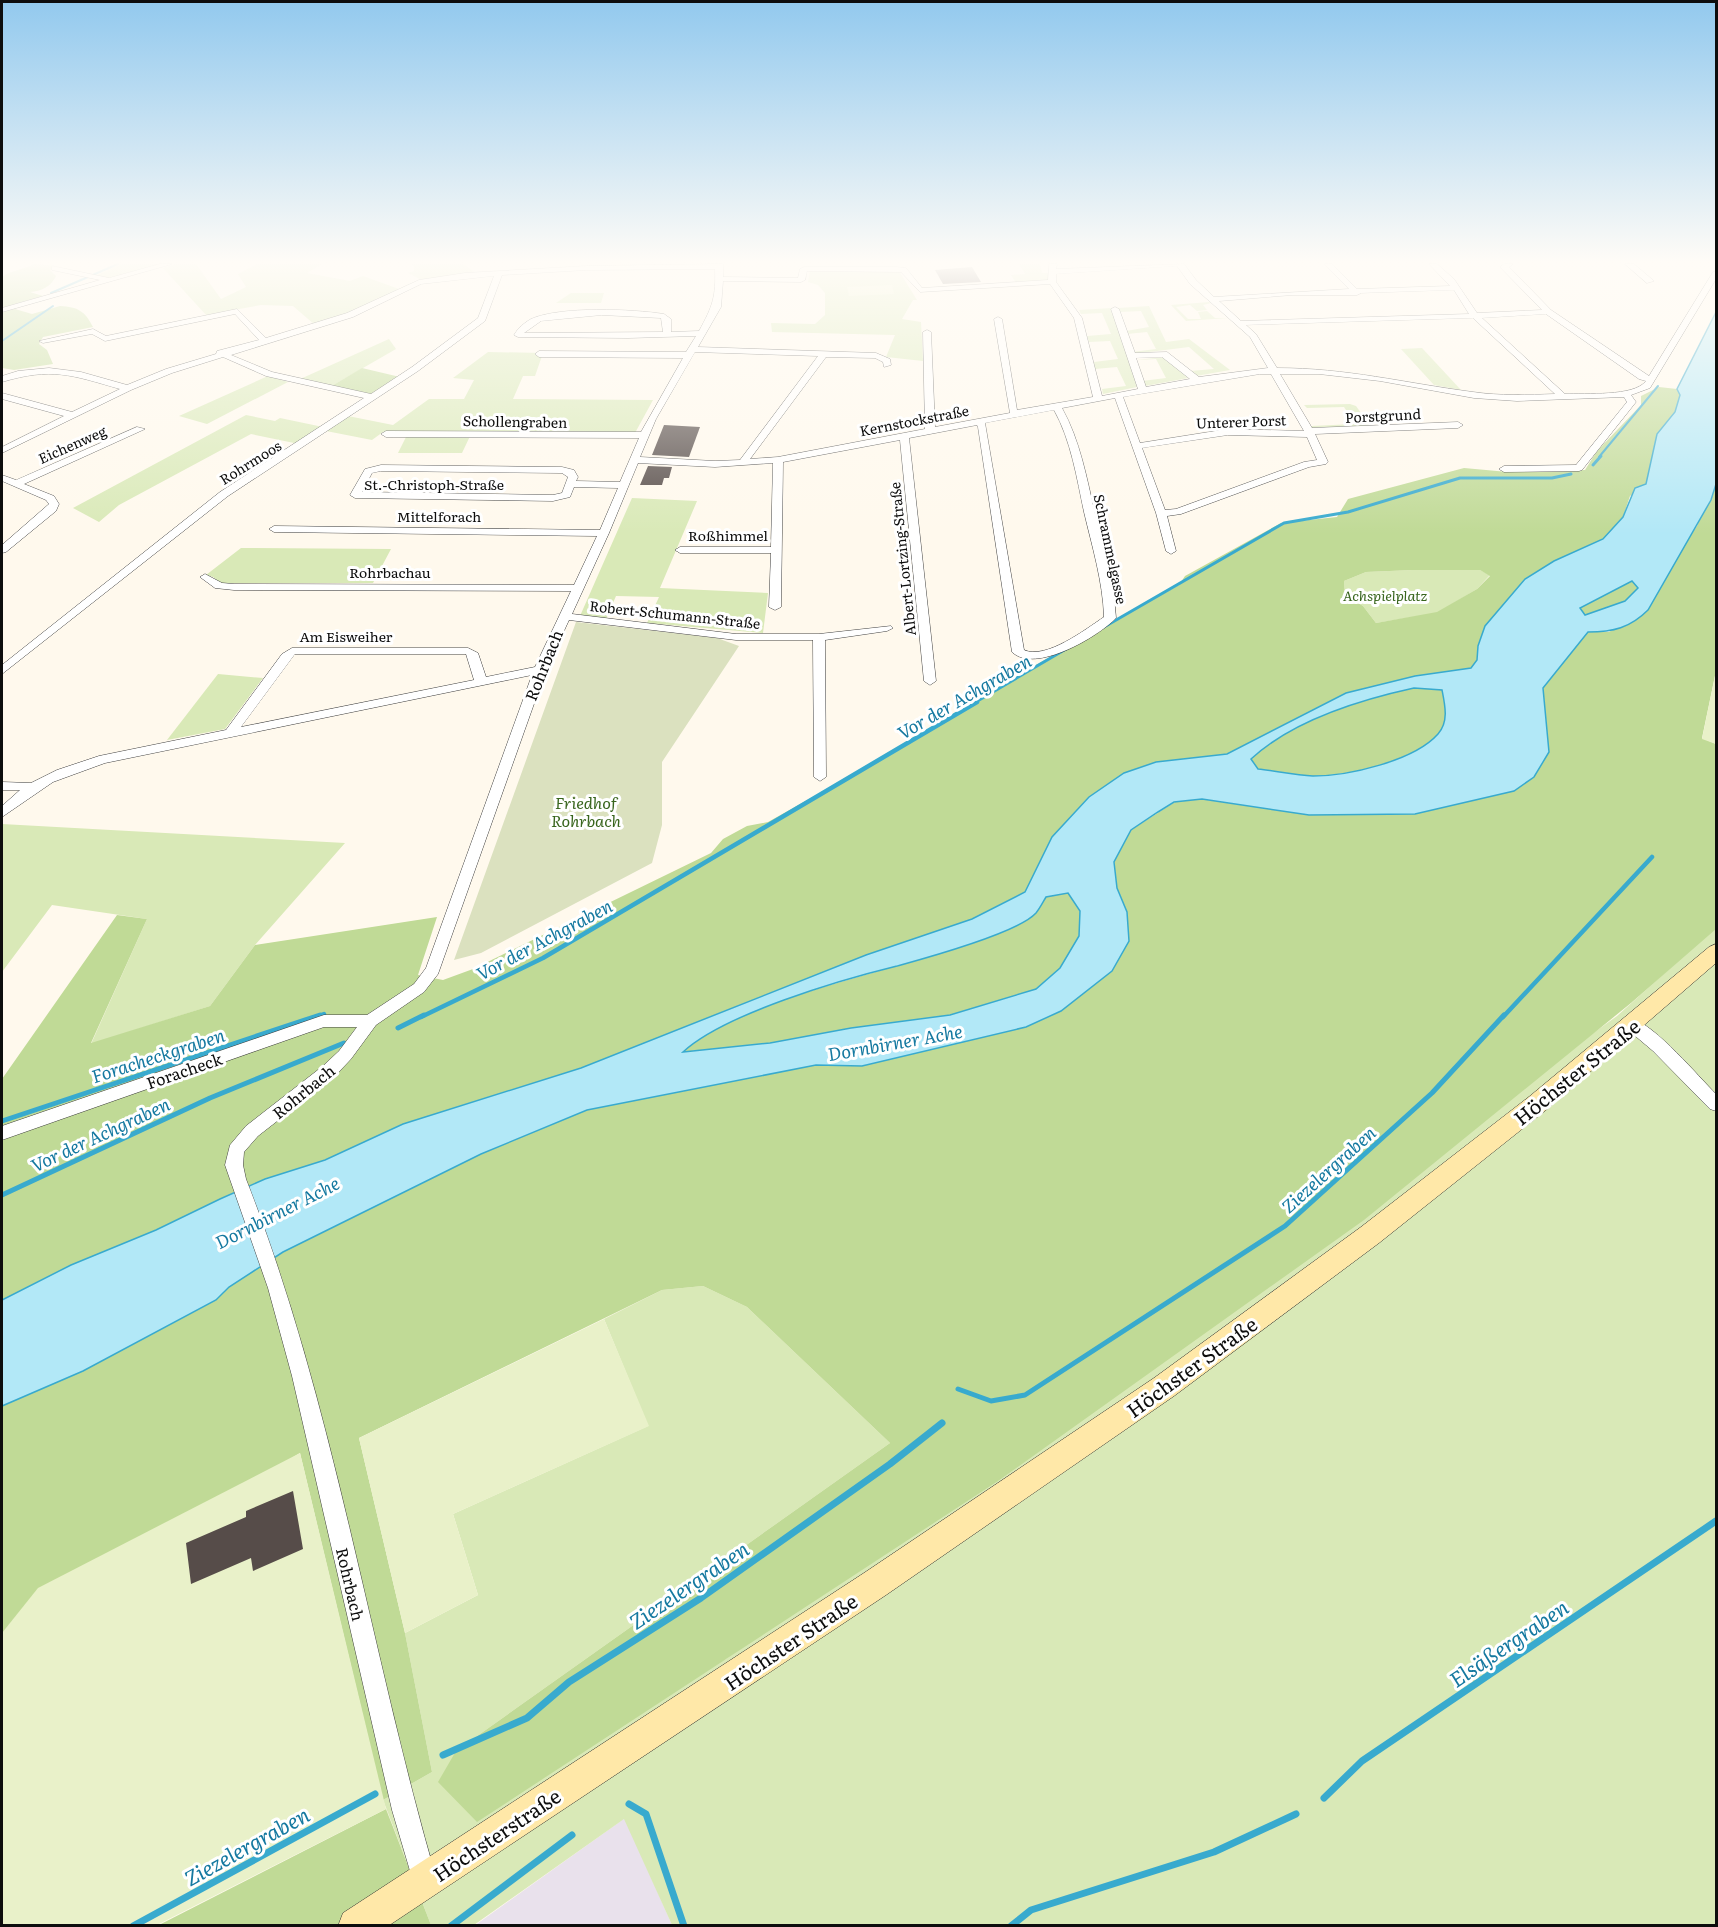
<svg xmlns="http://www.w3.org/2000/svg" width="1718" height="1927" font-family="Literata,serif">
  <style>
    .industrial { fill: #e9e1ec }
    .green { fill: #d9e9b7 }
    .forest { fill: #c0da96; fill-rule: evenodd }
    .cemetery { fill: #dbe1bf }
    .pitch { fill: #e9f1c9 }
    .water { fill: #b2e8f7; stroke: #38aace; stroke-width: 1.5; fill-rule: evenodd }
    .lines { fill: none; stroke-linecap: round; stroke-linejoin: round }
    .stream-far4 { stroke: #38aace; stroke-width: 2 }
    .stream-far3 { stroke: #38aace; stroke-width: 3 }
    .stream-far2 { stroke: #38aace; stroke-width: 4.5 }
    .stream-far1 { stroke: #38aace; stroke-width: 5 }
    .stream { stroke: #38aace; stroke-width: 7 }
    .building { fill: #564c49 }
    .street-casing { stroke: #404040; stroke-width: 1 }
    .secondary-casing { stroke: #2f2f2f; stroke-width: 1 }
    .street { fill: #fff; fill-rule: evenodd }
    .secondary { fill: #ffe8a8; fill-rule: evenodd }
    .labels { text-anchor: middle; dominant-baseline: central; stroke-width: 6; stroke-linejoin: round; paint-order: stroke }
    .far-street-label { font-size: 14px; fill: #0d0d0d; stroke: #fff }
    .far-park-label { font-size: 14px; font-style: italic; fill: #38651d; stroke: #fff }
    .street-label { font-size: 16px; fill: #0d0d0d; stroke: #fff }
    .park-label { font-size: 16px; font-style: italic; fill: #38651d; stroke: #fff }
    .water-label { font-size: 18px; font-style: italic; fill: #1579a0; stroke: #fff }
    .near-street-label { font-size: 20px; fill: #0d0d0d; stroke: #fff }
    .near-water-label { font-size: 21px; font-style: italic; fill: #1579a0; stroke: #fff }
  </style>
  <rect width="100%" height="100%" fill="#fff9ed"/>
  <polygon class="industrial" points="625,1818 672,1925 474,1926"/>
  <g class="green">
    <polygon points="122,264 159,264 110,278 97,275"/>
    <polygon points="176,264 196,264 221,299 246,287 238,274 257,264 322,264 307,273 350,281 363,276 399,289 359,310 315,325 293,306 261,305 206,315 163,268"/>
    <polygon points="410,264 463,264 476,273 422,280 408,273 414,271 414,266"/>
    <polygon points="1019,264 1040,264 1042,273 1048,273 1048,281 1016,283 1011,275 1025,274"/>
    <polygon points="810,271 899,271 917,300 913,300 902,319 921,322 923,361 886,357 895,335 772,332 771,323 815,324 825,315 825,293 818,285 808,282"/>
    <polygon points="571,293 604,293 601,303 556,303"/>
    <polygon points="1209,302 1211,303 1203,305 1207,310 1197,311 1190,305 1176,307 1188,319 1201,319 1198,312 1207,311 1215,318 1228,318 1186,321 1171,305"/>
    <polygon points="1149,306 1166,342 1189,339 1230,370 1196,376 1190,371 1214,369 1189,347 1133,354 1132,352 1156,349 1147,332 1127,334 1126,331 1149,327 1141,311 1120,312 1118,308"/>
    <polygon points="1112,308 1137,387 1103,394 1102,389 1126,386 1117,367 1095,369 1094,362 1118,359 1110,341 1089,342 1087,336 1111,334 1102,313 1081,314 1079,310"/>
    <polygon points="389,339 396,349 330,387 298,380"/>
    <polygon points="1422,348 1461,390 1434,385 1401,349"/>
    <polygon points="488,352 543,353 535,376 523,376 513,399 653,400 635,433 472,432 462,453 398,453 408,433 383,432 372,440 326,431 348,416 393,425 429,399 464,399 474,380 453,378"/>
    <polygon points="1165,357 1188,378 1145,386 1142,381 1166,378 1156,359 1136,360"/>
    <polygon points="268,376 288,382 207,424 179,416"/>
    <polygon points="1350,404 1356,406 1371,427 1312,428 1311,426 1355,424 1344,407 1307,408 1304,405"/>
    <polygon points="246,415 275,421 280,418 323,427 299,444 251,434 119,505 99,522 73,508"/>
    <polygon points="632,498 697,501 660,588 768,593 763,633 647,623 659,597 616,596 606,619 580,616"/>
    <polygon points="241,548 391,549 373,583 220,583 213,577 206,575"/>
    <polygon points="1413,570 1480,570 1490,575 1477,589 1437,613 1376,623 1363,606 1345,595 1344,581 1366,572"/>
    <polygon points="218,674 263,678 225,729 167,740"/>
    <polygon points="2,824 345,843 255,945 210,1006 91,1044 147,919 52,905 2,972"/>
    <polygon points="1716,927 1716,1925 672,1925 624,1819 474,1925 431,1925 383,1800 432,1772 405,1633 478,1595 453,1514 648,1426 604,1319 662,1290 703,1286 747,1307 890,1443 456,1751 726,1659 1617,1016"/>
  </g>
  <g class="forest">
    <path d="M34,264L56,266L50,270L56,276C51,287 41,291 30,292L43,296L2,308V277C11,270 23,270 34,264Z"/>
    <path d="M60,306C78,307 85,311 93,327L43,337L39,344L47,350L53,364L14,370L2,368V311L15,309L32,314Z"/>
    <polygon points="362,368 400,377 369,395 330,387"/>
    <path d="M1659,387L1677,389L1680,395L1675,412L1657,434L1646,484L1630,496L1623,517L1603,539L1554,561L1525,579L1485,626L1478,646L1477,660L1471,669L1415,676L1346,693L1227,754L1156,762L1124,773L1089,797L1052,837L1025,892L972,919L866,955L581,1068L403,1124L325,1160L265,1179L220,1199L156,1230L71,1265L2,1300V1079L117,915L147,919L91,1043L210,1006L255,945L437,917L418,975L443,980L473,969L711,853L723,839L747,826L768,822L861,770L1027,670L1179,585L1185,576L1281,523L1337,517L1348,499L1464,468L1508,472L1585,470L1597,451L1641,405V396ZM1413,570H1480L1490,576L1477,589L1437,612L1376,623L1363,606L1345,595L1344,581L1366,572Z"/>
    <polygon points="1716,484 1716,671 1702,738 1716,744 1716,929 1631,1003 1364,1220 998,1481 477,1822 438,1782 456,1751 890,1443 747,1307 703,1286 662,1290 359,1438 405,1633 432,1772 383,1800 300,1453 2,1633 2,1406 83,1371 216,1300 229,1287 283,1252 481,1154 587,1110 816,1065 862,1066 1026,1027 1061,1011 1112,971 1127,912 1117,888 1114,862 1131,830 1175,802 1201,799 1309,815 1415,814 1514,791 1549,752 1543,688 1588,632 1609,632 1648,610 1673,562 1697,526"/>
    <polygon points="1632,581 1638,588 1625,601 1585,615 1580,608"/>
    <path d="M1414,688L1442,690C1445,705 1449,722 1438,734C1415,761 1347,776 1313,776C1295,775 1276,771 1258,769L1251,759C1293,720 1359,700 1414,688Z"/>
    <path d="M1068,893L1080,911L1079,936L1060,968L1036,989L950,1015L851,1028L770,1043L682,1052C738,1007 823,988 892,967C923,957 1015,935 1036,913C1040,908 1043,902 1046,897Z"/>
    <polygon points="386,1809 431,1925 157,1926"/>
  </g>
  <polygon class="cemetery" points="576,622 717,638 739,646 662,762 662,825 652,863 481,953 454,960"/>
  <g class="pitch">
    <polygon points="892,285 894,294 849,296 847,287"/>
    <polygon points="1716,671 1716,744 1702,739"/>
    <polygon points="604,1319 649,1426 453,1514 478,1595 405,1633 359,1438"/>
    <polygon points="300,1453 386,1809 157,1925 2,1926 2,1633 38,1588"/>
  </g>
  <path class="water" d="M1716,312V484L1711,500L1648,610C1630,628 1613,632 1588,632L1543,688L1549,752L1534,777L1514,791L1415,814L1309,815L1202,799L1174,802L1158,812L1131,830L1114,862L1117,888L1127,912L1129,941L1112,971L1061,1011L1026,1027L862,1066L816,1065L587,1110L481,1154L283,1252L229,1287L216,1300L83,1371L2,1406V1300L71,1265L156,1230L220,1199L265,1179L325,1160L403,1124L581,1068L866,955L972,919L1025,892L1052,837L1089,797L1124,773L1156,762L1227,754L1346,693L1415,676L1471,668L1477,660L1478,646L1485,626L1525,579L1554,561L1603,539L1623,517L1635,488L1646,484L1657,434L1675,412L1680,395L1677,389ZM1632,581L1638,588L1625,601L1585,615L1580,608ZM1414,688L1442,690C1445,705 1449,722 1438,734C1414,761 1348,776 1313,776C1295,775 1276,771 1258,769L1251,759C1293,720 1359,700 1414,688ZM1068,893L1080,911L1079,936L1060,968L1036,989L950,1015L851,1028L770,1043L683,1052C724,1014 840,980 897,966C926,958 1018,933 1036,913C1040,908 1043,902 1046,897Z"/>
  <g class="lines">
    <g class="stream-far4">
      <polyline points="51,293 118,264"/>
      <polyline points="2,341 53,306"/>
      <polyline points="1599,457 1658,386"/>
    </g>
    <g class="stream-far3">
      <polyline points="1593,465 1601,456"/>
      <polyline points="1104,627 1284,523 1348,512 1460,478 1552,478 1571,474"/>
      <polyline points="974,703 1066,649"/>
    </g>
    <g class="stream-far2">
      <polyline points="316,1017 324,1014"/>
      <polyline points="421,1017 543,958 977,702"/>
      <polyline points="1503,1017 1652,857"/>
    </g>
    <g class="stream-far1">
      <polyline points="398,1028 424,1015"/>
      <polyline points="2,1121 320,1015"/>
      <polyline points="2,1195 210,1098 344,1043"/>
      <polyline points="958,1389 991,1401 1025,1395 1285,1226 1432,1093 1504,1015"/>
    </g>
    <g class="stream">
      <polyline points="443,1755 527,1718 569,1682 701,1598 890,1464 942,1423"/>
      <polyline points="1324,1798 1362,1761 1716,1521"/>
      <polyline points="629,1804 646,1814 684,1926"/>
      <polyline points="133,1926 375,1794"/>
      <polyline points="451,1926 572,1835"/>
      <polyline points="1011,1926 1031,1910 1214,1852 1296,1814"/>
    </g>
  </g>
  <g class="building">
    <polygon points="972,267 981,282 943,284 935,270"/>
    <polygon points="664,425 700,427 689,457 652,455"/>
    <polygon points="648,466 672,467 669,478 664,478 662,485 640,485"/>
    <polygon points="293,1491 303,1549 253,1571 251,1558 191,1584 186,1543 246,1517 246,1511"/>
  </g>
  <g class="lines">
    <g class="street-casing">
      <g id="street">
        <polygon points="160,264 172,264 2,312 2,308 100,280 52,270 52,266 109,278"/>
        <path d="M715,264H723V277L798,278L800,269L804,267H896L906,268L922,288L1048,280L1049,264H1057L1056,269L1184,264L1196,280L1214,297L1349,289L1324,264H1332L1357,289L1450,286L1429,264H1437L1454,279L1477,313L1542,310L1500,267L1504,264H1513L1509,267L1551,310L1649,376L1713,272H1716V279L1650,388L1631,395L1636,402L1582,470L1579,471L1504,472L1499,469L1504,466L1576,465L1627,402L1624,397L1517,401L1474,398L1380,381L1319,374H1280L1312,428L1458,422L1463,425L1458,428L1315,434L1328,462L1326,464L1309,467L1181,514L1167,516L1176,551L1171,554L1166,551L1156,513L1115,398L1062,408C1080,440 1087,479 1095,514C1103,548 1114,583 1116,618C1098,637 1035,674 1012,652L978,427L977,425L909,438L936,681L930,685L924,681L900,440L783,462L781,607L775,610L769,607L771,553H680L675,550L680,547H771L773,463L715,467L638,463L609,533L572,614L736,634H819L891,626L893,628L887,631L825,640L826,777L820,781L814,777L813,640H736L569,620L546,670L438,974L424,992L376,1025L351,1059L335,1076L258,1136L244,1152L243,1165L246,1179C335,1405 369,1648 437,1881L434,1890L425,1893L416,1890L413,1881L392,1810L292,1376L268,1288L225,1165L230,1145L246,1126L323,1066L339,1051L357,1027H324L2,1140V1126L324,1015H367L414,984L426,968L532,675L105,763L53,782L2,817V806L20,790H2V782L31,783L57,770L99,756L226,730L282,654L292,648H468L478,653L486,677L535,667L571,591L234,590L215,588L200,577L205,574L222,583L234,584L574,585L597,536L274,532L269,529L274,526L600,530L618,488L574,487L570,497L553,501L355,498L350,495L365,469L381,465L562,467L574,470L578,477L576,481L620,482L639,438L386,437L381,434L386,431L641,432L683,358L539,357L535,354L539,351L686,352L696,336L628,338L518,337L514,335C518,328 524,323 531,319C560,306 633,309 664,314L671,319V332L699,331C713,306 716,296 715,269L586,270L502,275L485,321L418,371L228,496L2,674V665L220,492L364,398L266,376L223,357L172,373L131,390L2,453V447L64,416L2,399V393L72,412L120,389C71,375 52,367 2,382V376L18,371L49,368L81,372L127,385L166,369L216,354L217,351L259,340L235,314L105,341L92,334L43,343L39,341L93,329L106,336L237,309L266,338L347,313L419,280L465,273L586,266ZM1177,266L1190,284L1250,337L1268,368L1199,377L1167,352L1135,353L1119,309L1115,307L1111,309L1138,389L1102,396L1082,318L1056,282V274ZM807,271L901,272L920,292L1050,284L1074,318L1093,397L1017,410L1002,319L998,317L994,319L1010,413L935,427L931,332L927,330L923,332L925,429L778,457L750,459L826,357L875,358L883,362L884,367L891,365L890,359L876,353L698,347L721,307L723,281L801,282L805,280ZM494,276L478,318L412,367L371,394L272,372L231,355L353,317L421,284ZM1454,290L1469,314L1241,321L1219,301L1292,295H1357L1361,293ZM1546,314L1639,379L1646,381C1634,397 1585,393 1565,394L1482,318ZM602,315L661,318L663,332L524,333L541,321ZM1473,318L1555,394C1528,395 1500,396 1473,392C1404,383 1347,368 1277,368L1256,334L1246,325ZM695,352L818,356L740,460L715,461L640,457L656,419ZM1162,357L1190,379L1146,387L1136,358ZM1260,374H1271L1304,431L1228,429L1140,443L1123,397ZM1054,410C1071,440 1077,479 1084,512C1092,546 1103,582 1104,617C1086,629 1046,660 1024,650L985,423ZM1228,435L1307,437L1317,460L1304,462L1176,509L1165,510L1142,448ZM381,471L562,473L568,477L562,493L553,495L362,492L372,473ZM295,654H466L474,680L241,727Z"/>
        <polygon points="1625,264 1634,264 1654,281 1647,283"/>
        <polygon points="137,427 145,429 24,484 54,496 59,504 56,511 6,552 2,553 2,545 49,504 46,500 2,481 2,475 16,480"/>
        <path d="M1633,1019C1656,1026 1698,1076 1716,1094V1111L1710,1109L1653,1051L1627,1029L1625,1025L1627,1021Z"/>
      </g>
    </g>
    <g class="secondary-casing">
      <polygon id="secondary" points="1716,944 1716,963 1546,1110 1379,1243 1174,1396 886,1595 388,1926 338,1926 343,1913 864,1573 1154,1378 1361,1227 1530,1096 1709,947"/>
    </g>
    <use href="#street" class="street"/>
    <use href="#secondary" class="secondary"/>
  </g>
  <linearGradient id="sky" x2="0" y2="1"><stop stop-color="#92c9ee"/><stop offset="0.49" stop-color="#fffcf7"/><stop offset="1" stop-color="#fffcf7" stop-opacity="0"/></linearGradient>
  <rect width="1718" height="534" fill="url(#sky)"/>
  <g class="labels">
    <g class="far-street-label">
      <text transform="translate(1383 415) rotate(-3)">Porstgrund</text>
      <text transform="translate(914 420) rotate(-11)">Kernstockstraße</text>
      <text transform="translate(515 421) rotate(1)">Schollengraben</text>
      <text transform="translate(1241 421) rotate(-2)">Unterer Porst</text>
      <text transform="translate(72 444) rotate(-24)">Eichenweg</text>
      <text transform="translate(250 462) rotate(-32)">Rohrmoos</text>
      <text x="434" y="484">St.-Christoph-Straße</text>
      <text x="439" y="516">Mittelforach</text>
      <text x="728" y="535">Roßhimmel</text>
      <text transform="translate(1111 549) rotate(78)">Schrammelgasse</text>
      <text transform="translate(902 559) rotate(-96)">Albert-Lortzing-Straße</text>
      <text x="390" y="572">Rohrbachau</text>
      <text transform="translate(675 614) rotate(6)">Robert-Schumann-Straße</text>
      <text x="346" y="636">Am Eisweiher</text>
    </g>
    <g class="far-park-label">
      <text x="1385" y="595">Achspielplatz</text>
    </g>
    <g class="street-label">
      <text transform="translate(543 665) rotate(-68)">Rohrbach</text>
      <text transform="translate(184 1070) rotate(-19)">Foracheck</text>
      <text transform="translate(303 1091) rotate(-39)">Rohrbach</text>
      <text transform="translate(351 1584) rotate(77)">Rohrbach</text>
    </g>
    <g class="park-label">
      <text x="586" y="802">Friedhof<tspan x="586" dy="18">Rohrbach</tspan></text>
    </g>
    <g class="water-label">
      <text transform="translate(964 696) rotate(-30)">Vor der Achgraben</text>
      <text transform="translate(544 939) rotate(-28)">Vor der Achgraben</text>
      <text transform="translate(895 1042) rotate(-10)">Dornbirner Ache</text>
      <text transform="translate(158 1055) rotate(-18)">Foracheckgraben</text>
      <text transform="translate(100 1134) rotate(-25)">Vor der Achgraben</text>
      <text transform="translate(1328 1169) rotate(-42)">Ziezelergraben</text>
      <text transform="translate(277 1212) rotate(-27)">Dornbirner Ache</text>
    </g>
    <g class="near-street-label">
      <text transform="translate(1576 1071) rotate(-39)">Höchster Straße</text>
      <text transform="translate(1191 1366) rotate(-36)">Höchster Straße</text>
      <text transform="translate(790 1641) rotate(-34)">Höchster Straße</text>
      <text transform="translate(496 1834) rotate(-34)">Höchsterstraße</text>
    </g>
    <g class="near-water-label">
      <text transform="translate(688 1584) rotate(-34)">Ziezelergraben</text>
      <text transform="translate(1508 1642) rotate(-34)">Elsäßergraben</text>
      <text transform="translate(246 1845) rotate(-29)">Ziezelergraben</text>
    </g>
  </g>
  <rect width="1718" height="1927" fill="none" stroke="#0d0d0d" stroke-width="6"/>
</svg>
